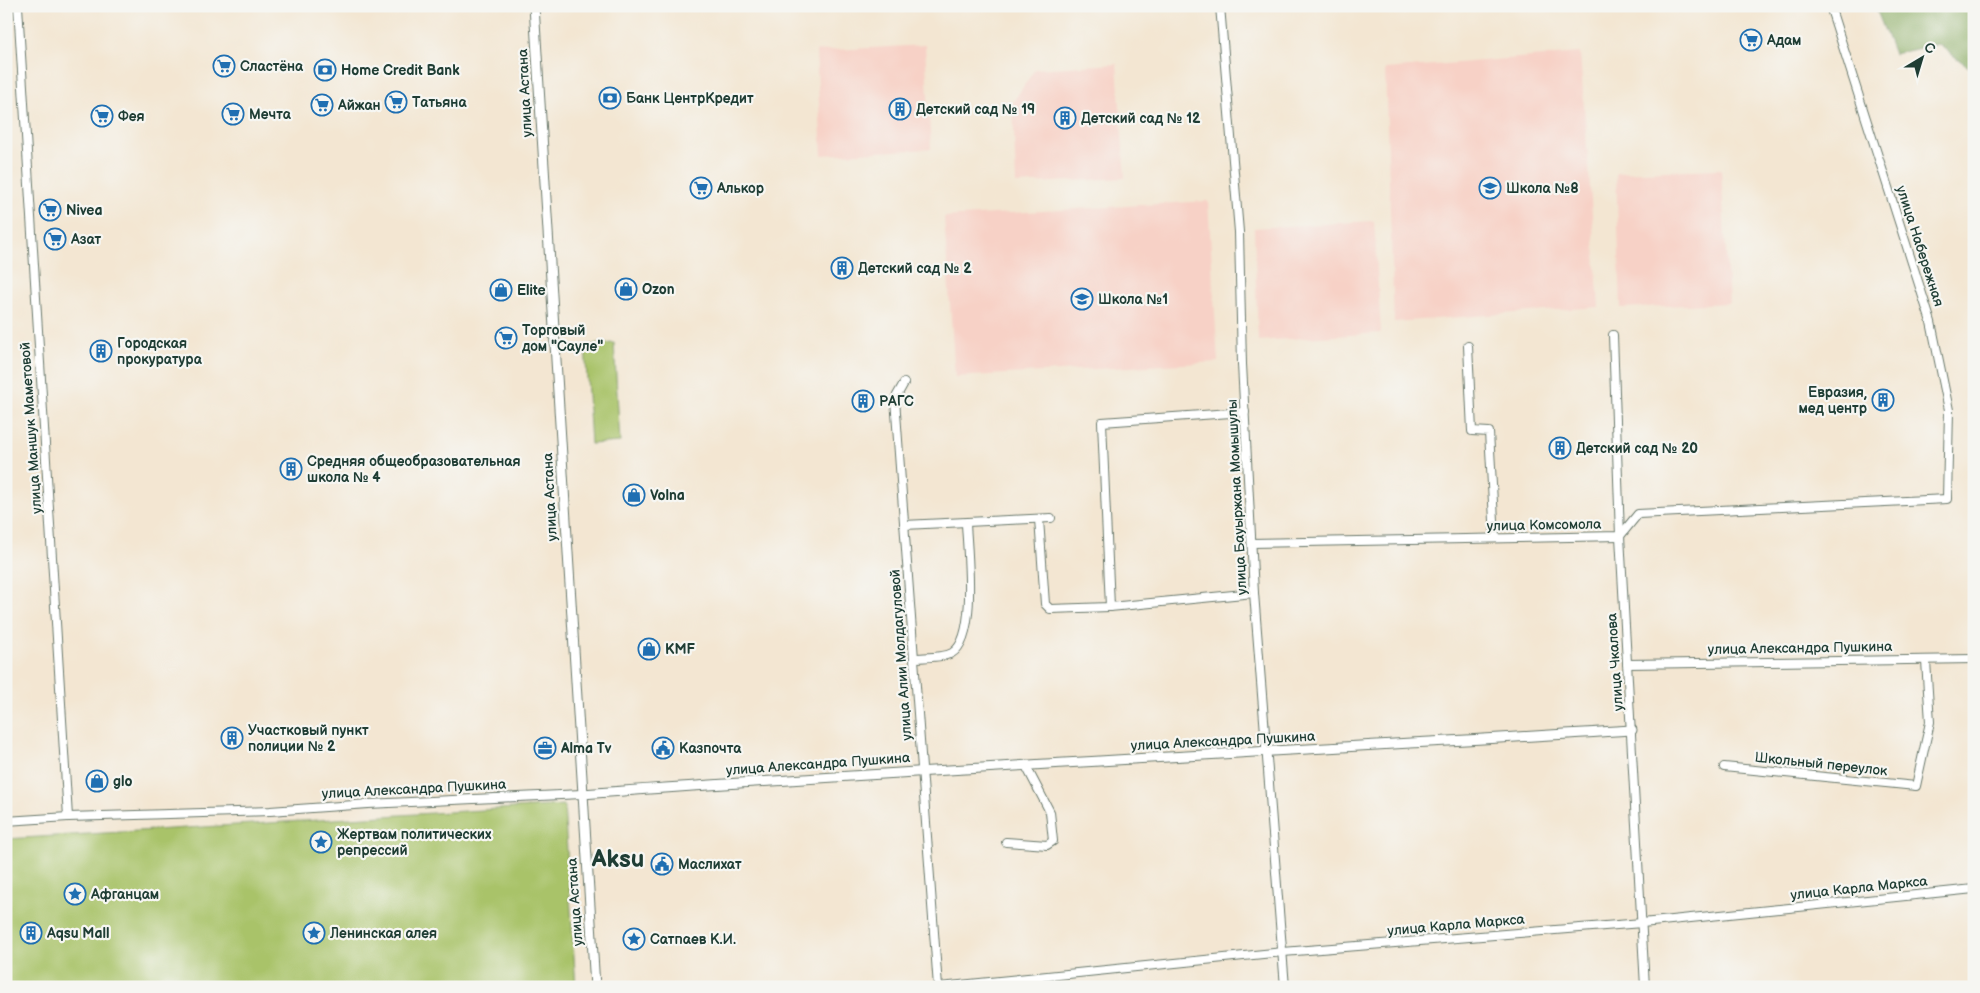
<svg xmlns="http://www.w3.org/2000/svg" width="1980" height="993" font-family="'Balsamiq Sans',sans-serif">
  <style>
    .built { fill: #f7d1c6 }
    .green { fill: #a9c369; stroke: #64804e }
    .forest { fill: #86a95d; stroke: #527348 }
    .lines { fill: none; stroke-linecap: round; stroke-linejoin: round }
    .minor-casing { stroke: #69786b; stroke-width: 10 }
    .tertiary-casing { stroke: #69786b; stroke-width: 11 }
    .minor { stroke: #fff; stroke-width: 8 }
    .tertiary { stroke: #fff; stroke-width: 9 }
    .labels { text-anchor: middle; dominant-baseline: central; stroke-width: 4.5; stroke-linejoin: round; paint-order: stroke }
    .poi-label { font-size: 14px; font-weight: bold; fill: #1f3d34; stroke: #f6f6f2; text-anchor: start }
    .street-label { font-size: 14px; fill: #1f3d34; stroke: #f6f6f2 }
    .town-label { font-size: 24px; font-weight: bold; fill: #1f3d34; stroke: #f6f6f2 }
  </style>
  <rect width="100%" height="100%" fill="#f6f6f2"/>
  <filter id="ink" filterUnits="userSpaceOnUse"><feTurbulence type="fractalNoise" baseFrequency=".02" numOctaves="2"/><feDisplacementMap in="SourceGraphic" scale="10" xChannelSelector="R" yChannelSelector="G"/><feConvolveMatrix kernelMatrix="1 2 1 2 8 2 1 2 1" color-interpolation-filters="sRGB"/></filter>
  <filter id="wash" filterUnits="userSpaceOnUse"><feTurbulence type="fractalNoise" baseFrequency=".0096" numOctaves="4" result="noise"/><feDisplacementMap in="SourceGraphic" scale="20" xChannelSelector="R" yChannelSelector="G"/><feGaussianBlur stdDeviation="1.12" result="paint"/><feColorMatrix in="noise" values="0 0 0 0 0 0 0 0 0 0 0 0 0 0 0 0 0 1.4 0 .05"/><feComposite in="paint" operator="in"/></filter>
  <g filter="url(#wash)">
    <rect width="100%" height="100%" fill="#f3e6d2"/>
    <g class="built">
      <polygon points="925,45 931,149 822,155 816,51"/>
      <polygon points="1580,53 1599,307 1394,322 1385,69"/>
      <polygon points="1117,64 1125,178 1016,184 1013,102 1035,69"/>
      <polygon points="1721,169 1729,303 1621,308 1616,173"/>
      <polygon points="1208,201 1218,362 955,377 944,217"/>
      <polygon points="1374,221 1381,333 1258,341 1254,228"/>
    </g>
    <g class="green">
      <polygon points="614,343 620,442 591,444 585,345"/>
      <polygon points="564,805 576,987 6,987 6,839"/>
    </g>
    <polygon class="forest" points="1875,6 1974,6 1974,71 1938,44 1894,54"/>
  </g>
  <g filter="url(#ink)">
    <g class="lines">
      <g class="minor-casing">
        <g id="minor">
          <polyline points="18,6 68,817"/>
          <polyline points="1220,6 1239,232 1242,364 1254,593 1285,987"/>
          <polyline points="1613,335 1620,536 1645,987"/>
          <polyline points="1468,346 1472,431 1489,432 1495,538"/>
          <polyline points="904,383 895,399 938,987"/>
          <polyline points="1039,519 1045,604 1050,609 1110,607 1254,593"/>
          <polyline points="904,525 1051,518"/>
          <polyline points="1252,543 1620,536 1638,514 1947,499 1949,410 1931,322 1830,6"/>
          <polyline points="1110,607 1102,422 1245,412"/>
          <path d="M915,658C925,657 943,658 952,653C978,638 967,550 966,523"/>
          <polyline points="1627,664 1974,659"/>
          <polyline points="1724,767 1916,786 1930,722 1926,661"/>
          <polyline points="6,821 68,817 270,811 368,804 582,794"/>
          <polyline points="1006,842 1047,845 1053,841 1050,812 1026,766"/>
          <polyline points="940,987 1283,952 1642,923 1974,889"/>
        </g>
      </g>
      <g class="tertiary-casing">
        <g id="tertiary">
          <polyline points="534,6 595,987"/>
          <path d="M582,794C931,768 1282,752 1632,730"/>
        </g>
      </g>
      <use href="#minor" class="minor"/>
      <use href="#tertiary" class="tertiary"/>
    </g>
  </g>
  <defs>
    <g id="supermarket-ring" transform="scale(1.125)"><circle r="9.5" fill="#f6f6f2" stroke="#1f6fb2" stroke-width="1.5"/><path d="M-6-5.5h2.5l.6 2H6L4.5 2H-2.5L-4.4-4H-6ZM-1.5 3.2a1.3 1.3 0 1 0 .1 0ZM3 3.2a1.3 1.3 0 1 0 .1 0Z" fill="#1f6fb2"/></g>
    <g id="bank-ring" transform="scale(1.125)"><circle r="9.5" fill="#f6f6f2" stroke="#1f6fb2" stroke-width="1.5"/><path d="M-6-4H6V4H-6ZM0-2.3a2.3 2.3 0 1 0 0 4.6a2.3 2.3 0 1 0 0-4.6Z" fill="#1f6fb2"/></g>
    <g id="building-ring" transform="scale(1.125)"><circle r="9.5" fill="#f6f6f2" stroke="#1f6fb2" stroke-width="1.5"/><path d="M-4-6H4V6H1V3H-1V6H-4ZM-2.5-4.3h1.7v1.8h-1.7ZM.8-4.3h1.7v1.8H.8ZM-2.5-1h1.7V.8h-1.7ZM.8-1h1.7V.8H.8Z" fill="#1f6fb2"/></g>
    <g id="school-ring" transform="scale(1.125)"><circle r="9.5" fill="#f6f6f2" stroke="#1f6fb2" stroke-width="1.5"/><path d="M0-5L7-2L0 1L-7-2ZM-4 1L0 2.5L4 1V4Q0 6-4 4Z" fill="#1f6fb2"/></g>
    <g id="shop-ring" transform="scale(1.125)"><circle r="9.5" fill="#f6f6f2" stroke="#1f6fb2" stroke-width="1.5"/><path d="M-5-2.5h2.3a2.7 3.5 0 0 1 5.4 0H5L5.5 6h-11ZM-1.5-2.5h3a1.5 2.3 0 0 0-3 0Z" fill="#1f6fb2"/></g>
    <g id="office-ring" transform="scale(1.125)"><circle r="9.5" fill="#f6f6f2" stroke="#1f6fb2" stroke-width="1.5"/><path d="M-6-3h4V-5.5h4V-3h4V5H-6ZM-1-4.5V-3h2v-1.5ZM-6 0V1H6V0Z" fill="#1f6fb2"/></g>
    <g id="civic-ring" transform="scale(1.125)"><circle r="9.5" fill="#f6f6f2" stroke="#1f6fb2" stroke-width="1.5"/><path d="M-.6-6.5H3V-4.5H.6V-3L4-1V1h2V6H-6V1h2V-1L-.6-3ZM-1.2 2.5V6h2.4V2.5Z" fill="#1f6fb2"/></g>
    <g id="sight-ring" transform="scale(1.125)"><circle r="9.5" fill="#f6f6f2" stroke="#1f6fb2" stroke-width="1.5"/><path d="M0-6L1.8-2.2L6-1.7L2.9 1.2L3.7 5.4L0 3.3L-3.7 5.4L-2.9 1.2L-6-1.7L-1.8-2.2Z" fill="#1f6fb2"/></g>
  </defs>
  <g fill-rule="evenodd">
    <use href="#supermarket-ring" x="1751" y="40"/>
    <use href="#supermarket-ring" x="224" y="66"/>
    <use href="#bank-ring" x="325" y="70"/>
    <use href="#bank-ring" x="610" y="98"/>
    <use href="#supermarket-ring" x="396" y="102"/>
    <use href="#supermarket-ring" x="322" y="105"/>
    <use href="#building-ring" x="900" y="109"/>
    <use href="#supermarket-ring" x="233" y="114"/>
    <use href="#supermarket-ring" x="102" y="116"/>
    <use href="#building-ring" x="1065" y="118"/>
    <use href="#supermarket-ring" x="701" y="188"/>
    <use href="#school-ring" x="1490" y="188"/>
    <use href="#supermarket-ring" x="50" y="210"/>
    <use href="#supermarket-ring" x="55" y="239"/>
    <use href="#building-ring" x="842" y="268"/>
    <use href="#shop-ring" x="626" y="289"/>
    <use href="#shop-ring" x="501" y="290"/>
    <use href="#school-ring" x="1082" y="299"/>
    <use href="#supermarket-ring" x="506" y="338"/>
    <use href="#building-ring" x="101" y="351"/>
    <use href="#building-ring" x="1883" y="400"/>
    <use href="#building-ring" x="863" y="401"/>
    <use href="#building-ring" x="1560" y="448"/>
    <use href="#building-ring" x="291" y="469"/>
    <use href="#shop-ring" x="634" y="495"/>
    <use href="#shop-ring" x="649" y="649"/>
    <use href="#building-ring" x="232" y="738"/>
    <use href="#office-ring" x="545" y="748"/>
    <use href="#civic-ring" x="663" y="748"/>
    <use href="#shop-ring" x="97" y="781"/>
    <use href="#sight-ring" x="321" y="842"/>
    <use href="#civic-ring" x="662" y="864"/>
    <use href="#sight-ring" x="75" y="894"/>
    <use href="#building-ring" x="31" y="933"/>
    <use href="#sight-ring" x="314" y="933"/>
    <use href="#sight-ring" x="634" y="939"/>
  </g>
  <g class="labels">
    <g class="poi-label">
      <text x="1767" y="40">Адам</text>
      <text x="240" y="66">Сластёна</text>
      <text x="341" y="70">Home Credit Bank</text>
      <text x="626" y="98">Банк ЦентрКредит</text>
      <text x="412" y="102">Татьяна</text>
      <text x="338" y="105">Айжан</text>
      <text x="916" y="109">Детский сад № 19</text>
      <text x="249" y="114">Мечта</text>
      <text x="118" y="116">Фея</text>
      <text x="1081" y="118">Детский сад № 12</text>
      <text x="717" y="188">Алькор</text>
      <text x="1506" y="188">Школа №8</text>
      <text x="66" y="210">Nivea</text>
      <text x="71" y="239">Азат</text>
      <text x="858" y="268">Детский сад № 2</text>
      <text x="642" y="289">Ozon</text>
      <text x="517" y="290">Elite</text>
      <text x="1098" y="299">Школа №1</text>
      <text x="522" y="330">Торговый<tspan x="522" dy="16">дом "Сауле"</tspan></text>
      <text x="117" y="343">Городская<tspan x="117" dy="16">прокуратура</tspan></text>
      <text x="1867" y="392" text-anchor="end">Евразия,<tspan x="1867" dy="16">мед центр</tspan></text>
      <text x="879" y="401">РАГС</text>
      <text x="1576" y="448">Детский сад № 20</text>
      <text x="307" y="461">Средняя общеобразовательная<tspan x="307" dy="16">школа № 4</tspan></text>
      <text x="650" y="495">Volna</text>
      <text x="665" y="649">KMF</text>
      <text x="248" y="730">Участковый пункт<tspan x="248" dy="16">полиции № 2</tspan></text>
      <text x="561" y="748">Alma Tv</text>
      <text x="679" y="748">Казпочта</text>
      <text x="113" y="781">glo</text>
      <text x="337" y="834">Жертвам политических<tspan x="337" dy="16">репрессий</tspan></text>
      <text x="678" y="864">Маслихат</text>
      <text x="91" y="894">Афганцам</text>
      <text x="47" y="933">Аqsu Mall</text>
      <text x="330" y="933">Ленинская алея</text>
      <text x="650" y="939">Сатпаев К.И.</text>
    </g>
    <g class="street-label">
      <text transform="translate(525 93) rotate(-93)">улица Астана</text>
      <text transform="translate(1920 246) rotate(72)">улица Набережная</text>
      <text transform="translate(31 428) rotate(-94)">улица Маншук Маметовой</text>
      <text transform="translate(550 497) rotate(-93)">улица Астана</text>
      <text transform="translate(1237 497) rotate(-93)">улица Бауыржана Момышулы</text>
      <text transform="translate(1544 525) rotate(-1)">улица Комсомола</text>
      <text transform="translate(1800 648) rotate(-1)">улица Александра Пушкина</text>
      <text transform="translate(901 655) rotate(-94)">улица Алии Молдагуловой</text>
      <text transform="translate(1615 662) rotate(-94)">улица Чкалова</text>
      <text transform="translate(1223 741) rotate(-3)">улица Александра Пушкина</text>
      <text transform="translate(818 764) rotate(-4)">улица Александра Пушкина</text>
      <text transform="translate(1821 764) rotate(6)">Школьный переулок</text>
      <text transform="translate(414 789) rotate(-3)">улица Александра Пушкина</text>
      <text transform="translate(1859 888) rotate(-6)">улица Карла Маркса</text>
      <text transform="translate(575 902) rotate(-94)">улица Астана</text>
      <text transform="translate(1456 925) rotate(-5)">улица Карла Маркса</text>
    </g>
    <g class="town-label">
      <text x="618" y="859">Aksu</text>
    </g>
  </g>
  <rect width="1980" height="993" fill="none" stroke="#f6f6f2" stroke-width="25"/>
  <g transform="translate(1922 58) rotate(38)" stroke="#f6f6f2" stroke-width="4" paint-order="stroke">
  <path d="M0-4L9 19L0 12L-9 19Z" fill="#1f3d34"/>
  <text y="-8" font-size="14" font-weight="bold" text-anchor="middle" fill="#1f3d34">С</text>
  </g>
</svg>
